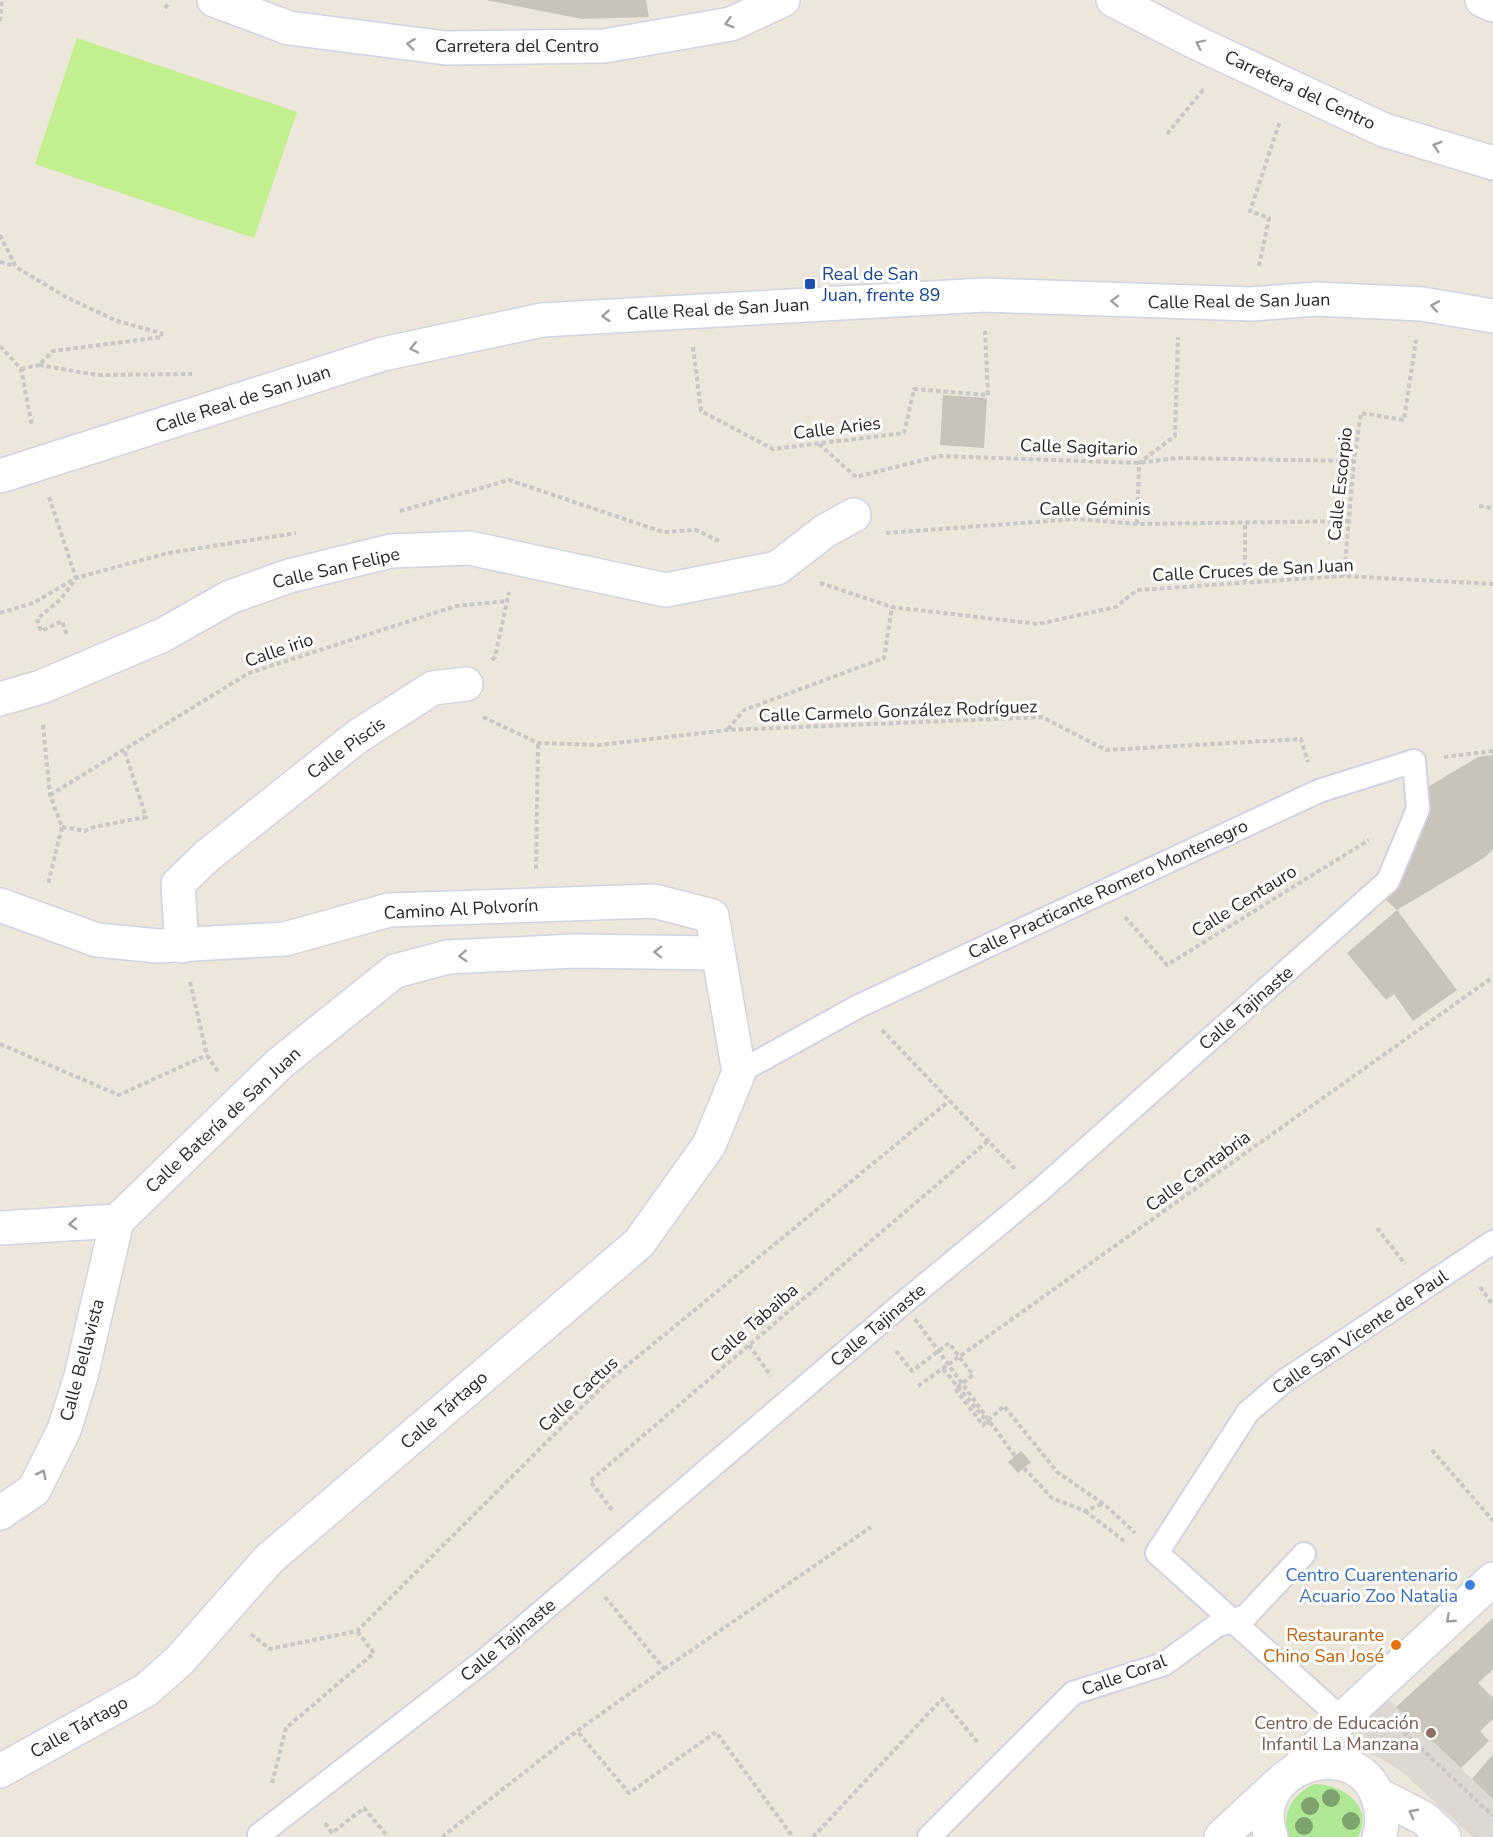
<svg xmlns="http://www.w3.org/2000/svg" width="1493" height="1837" font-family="'Nunito Sans',sans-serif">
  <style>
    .green { fill: #aee894 }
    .pitch { fill: #c3f08f }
    .plaza { fill: #ddd9d2 }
    .building { fill: #c8c4ba }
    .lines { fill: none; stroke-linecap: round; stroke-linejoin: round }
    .lane-casing { stroke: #d0d3e4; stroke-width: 26 }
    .street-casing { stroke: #d0d3e4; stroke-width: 36 }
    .secondary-casing { stroke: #d0d3e4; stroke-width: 36 }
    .path { stroke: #c8c8c8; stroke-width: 4; stroke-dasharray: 4.5 3; stroke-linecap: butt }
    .lane { stroke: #fff; stroke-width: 22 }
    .street { stroke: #fff; stroke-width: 33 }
    .secondary { stroke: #fff; stroke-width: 33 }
    .path-bridge { stroke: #c8c8c8; stroke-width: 4; stroke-dasharray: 4.5 3; stroke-linecap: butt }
    .tree { fill: #7ea36e }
    .oneway { stroke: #9f9f9f }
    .transit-dot { fill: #1a4fb4; stroke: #fff; stroke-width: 2 }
    .shop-dot { fill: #3f7fe0; stroke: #fff; stroke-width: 2 }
    .food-dot { fill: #e8710a; stroke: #fff; stroke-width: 2 }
    .education-dot { fill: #8d6e63; stroke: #fff; stroke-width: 2 }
    .labels { text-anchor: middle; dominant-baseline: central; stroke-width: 6; stroke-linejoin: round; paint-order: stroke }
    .street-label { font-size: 18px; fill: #2a2a2a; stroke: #fff }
    .transit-label { font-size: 18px; fill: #164399; stroke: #fff; text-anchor: start }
    .shop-label { font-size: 18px; fill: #366cbe; stroke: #fff; text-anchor: end }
    .food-label { font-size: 18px; fill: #c56008; stroke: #fff; text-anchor: end }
    .education-label { font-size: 18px; fill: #785e54; stroke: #fff; text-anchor: end }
  </style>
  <rect width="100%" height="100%" fill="#ede6db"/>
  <path class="green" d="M1314,1784C1342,1784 1375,1806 1358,1837H1289C1280,1813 1293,1794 1314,1784Z"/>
  <polygon class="pitch" points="77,38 297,112 254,238 35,164"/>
  <polygon class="plaza" points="1388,1699 1493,1799 1493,1837 1473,1837 1401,1771 1378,1757 1352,1747 1365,1719"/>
  <g class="building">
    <polygon points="486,0 646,0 649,17 582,19"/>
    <polygon points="943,395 987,398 984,448 940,445"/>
    <polygon points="1493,755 1493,849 1484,858 1397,910 1383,897 1423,831 1426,788 1478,757"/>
    <polygon points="1397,910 1457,990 1413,1021 1394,994 1386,1000 1347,953"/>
    <polygon points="1021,1451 1031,1462 1018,1473 1008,1462"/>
    <polygon points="1493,1618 1493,1669 1478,1683 1493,1698 1493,1719 1480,1731 1489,1741 1461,1768 1396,1707"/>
    <polygon points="1493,1754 1493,1799 1472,1779"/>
  </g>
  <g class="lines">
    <g class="lane-casing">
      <g id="lane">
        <polyline points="1342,1719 1157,1553 1248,1412 1283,1382 1493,1242"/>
        <polyline points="259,1835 485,1660 902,1304 1038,1192 1388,881 1418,809 1414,761 1319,791 859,1006 739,1072"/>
        <polyline points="929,1837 1073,1693 1164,1664 1216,1626 1246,1616 1304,1554"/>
      </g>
    </g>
    <g class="street-casing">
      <g id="street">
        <polyline points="214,0 289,28 446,48 604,46 731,24 783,0"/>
        <polyline points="1113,0 1197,43 1384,130 1493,163"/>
        <polyline points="1482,0 1493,5"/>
        <polyline points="0,476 383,354 542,320 984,295 1252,304 1316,299 1422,304 1493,316"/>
        <polyline points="0,699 41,687 163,635 230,597 289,576 391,551 469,548 666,590 777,568 825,531 854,515"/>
        <polyline points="0,905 97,940 158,946 285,939 389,910 654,901 712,916 739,1072 709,1145 639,1243 269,1559 179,1661 146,1690 0,1771"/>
        <polyline points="182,946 178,884 207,856 358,736 433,688 466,684"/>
        <polyline points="0,1228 117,1221 279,1064 395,971 448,957 575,951 717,953"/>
        <polyline points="0,1513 34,1490 64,1430 81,1376 117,1221"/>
        <polyline points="1377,1794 1425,1819 1444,1837"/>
      </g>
    </g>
    <g class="secondary-casing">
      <g id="secondary">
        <polyline points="1298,1768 1342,1719 1493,1579"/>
        <polyline points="1221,1837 1277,1785"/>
        <path d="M1271,1837C1244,1766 1360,1730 1379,1801C1382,1813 1384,1825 1379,1837"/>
      </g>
    </g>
    <g class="path">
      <polyline points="165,8 168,4"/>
      <polyline points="0,21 2,0"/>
      <polyline points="1167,134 1203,90 1206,91"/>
      <polyline points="0,235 16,267 66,297 117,321 161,333 162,337 53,351 39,365 97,375 192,374"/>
      <polyline points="0,262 15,266"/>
      <polyline points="1259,266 1269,218 1250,211 1280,121"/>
      <polyline points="0,346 21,369 32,426"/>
      <polyline points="693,347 701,411 773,449 904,433 914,389 988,395 985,331"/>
      <polyline points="21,369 39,365"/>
      <polyline points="819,444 856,477 939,456 1139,463 1176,458 1354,461"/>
      <polyline points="49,497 76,578 61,599 37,619 41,631 62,621 67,635"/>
      <polyline points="1479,506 1493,508"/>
      <polyline points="400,511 509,480 663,532 696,530 719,541"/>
      <polyline points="1137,524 1139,463 1175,436 1178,337"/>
      <polyline points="886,533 1076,519 1137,524 1350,521"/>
      <polyline points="1344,576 1354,461 1361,413 1404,420 1416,340"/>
      <polyline points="1245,582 1245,522"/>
      <polyline points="820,583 892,607 1038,624 1116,607 1137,590 1344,576 1493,584"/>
      <polyline points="0,613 33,603 76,578 168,553 296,533"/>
      <polyline points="492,660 495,657 509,592"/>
      <polyline points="483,717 538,743 599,745 728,730 1042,717 1106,750 1301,739 1308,762"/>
      <polyline points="43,725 50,795 62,827 48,884"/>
      <polyline points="728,729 744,710 884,658 892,607"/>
      <polyline points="1444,757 1493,751"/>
      <polyline points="50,795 249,673 456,606 506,601"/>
      <polyline points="62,827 85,831 94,827 146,817 124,749"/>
      <polyline points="536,869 538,743"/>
      <polyline points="1125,917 1167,965 1369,840"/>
      <polyline points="190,982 207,1055 219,1073"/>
      <polyline points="882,1030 1016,1170"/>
      <polyline points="0,1044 119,1095 207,1055"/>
      <polyline points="1377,1228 1405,1264"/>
      <polyline points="1480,1287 1493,1305"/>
      <polyline points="749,1345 771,1376"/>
      <polyline points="896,1351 912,1371 949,1343 973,1375 955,1389 983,1425 1004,1406 1057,1472 1105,1505 1135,1533"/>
      <polyline points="943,1369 953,1381"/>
      <polyline points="918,1386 1493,977"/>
      <polyline points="1432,1450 1493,1521"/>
      <polyline points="1024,1468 1052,1498 1085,1511 1102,1504"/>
      <polyline points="612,1510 590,1481 988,1141"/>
      <polyline points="1085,1511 1127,1543"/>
      <polyline points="605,1597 664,1669 577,1731 629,1793 716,1732 793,1837"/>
      <polyline points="251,1634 270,1649 357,1631 607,1382 949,1101"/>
      <polyline points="664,1669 871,1527"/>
      <polyline points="1393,1722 1493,1816"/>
      <polyline points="272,1783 286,1728 374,1653 357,1631"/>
      <polyline points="325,1823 332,1833 364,1808 388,1837"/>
      <polyline points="442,1837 577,1731"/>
      <polyline points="813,1837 942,1699 979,1744"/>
    </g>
    <use href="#lane" class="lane"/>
    <use href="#street" class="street"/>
    <use href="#secondary" class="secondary"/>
    <g class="path-bridge">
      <polyline points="915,1319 1015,1456"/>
      <polyline points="953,1381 992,1427"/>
    </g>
  </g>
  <g class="tree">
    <circle cx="1331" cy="1798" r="9"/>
    <circle cx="1310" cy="1806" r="9"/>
    <circle cx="1351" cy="1821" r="9"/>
    <circle cx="1304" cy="1826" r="9"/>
  </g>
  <defs><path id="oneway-chevron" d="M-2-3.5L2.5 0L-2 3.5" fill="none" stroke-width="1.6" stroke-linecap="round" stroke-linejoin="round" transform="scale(1.5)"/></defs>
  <g class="oneway">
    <use href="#oneway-chevron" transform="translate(729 23) rotate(164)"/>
    <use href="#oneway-chevron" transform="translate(411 44) rotate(-173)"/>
    <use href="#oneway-chevron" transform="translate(1200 44) rotate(-154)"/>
    <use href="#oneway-chevron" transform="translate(1437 146) rotate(-163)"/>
    <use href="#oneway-chevron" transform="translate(1115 301) rotate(-178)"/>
    <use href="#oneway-chevron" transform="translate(1435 306) rotate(-170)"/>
    <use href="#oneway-chevron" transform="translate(606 316) rotate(176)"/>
    <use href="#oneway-chevron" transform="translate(414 348) rotate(168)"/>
    <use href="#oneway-chevron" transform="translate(658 952) rotate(-179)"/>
    <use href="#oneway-chevron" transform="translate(463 956) rotate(177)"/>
    <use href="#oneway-chevron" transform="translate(73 1224) rotate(177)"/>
    <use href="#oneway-chevron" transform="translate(42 1474) rotate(-63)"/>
    <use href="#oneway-chevron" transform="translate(1450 1619) rotate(137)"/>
    <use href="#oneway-chevron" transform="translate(1413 1813) rotate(-152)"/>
  </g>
  <rect class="transit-dot" x="804" y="278" width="12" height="12" rx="3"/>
  <circle class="shop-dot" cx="1470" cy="1585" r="6"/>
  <circle class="food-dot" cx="1396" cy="1645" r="6"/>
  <circle class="education-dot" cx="1431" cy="1733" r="6"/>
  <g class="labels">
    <g class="street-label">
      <text x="517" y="46">Carretera del Centro</text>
      <text transform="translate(1300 90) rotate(25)">Carretera del Centro</text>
      <text transform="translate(1239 301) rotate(-1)">Calle Real de San Juan</text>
      <text transform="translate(718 309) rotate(-3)">Calle Real de San Juan</text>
      <text transform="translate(243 399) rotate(-18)">Calle Real de San Juan</text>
      <text transform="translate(837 428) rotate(-7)">Calle Aries</text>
      <text transform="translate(1079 447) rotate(2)">Calle Sagitario</text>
      <text transform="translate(1340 484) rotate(-84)">Calle Escorpio</text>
      <text x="1095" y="509">Calle Géminis</text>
      <text transform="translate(336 568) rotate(-13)">Calle San Felipe</text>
      <text transform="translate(1253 570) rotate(-3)">Calle Cruces de San Juan</text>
      <text transform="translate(279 650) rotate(-19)">Calle irio</text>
      <text transform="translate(898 711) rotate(-2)">Calle Carmelo González Rodríguez</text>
      <text transform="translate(346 748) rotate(-36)">Calle Piscis</text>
      <text transform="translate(1108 889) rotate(-25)">Calle Practicante Romero Montenegro</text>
      <text transform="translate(1244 901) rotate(-32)">Calle Centauro</text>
      <text transform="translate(461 909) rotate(-3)">Camino Al Polvorín</text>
      <text transform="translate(1246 1008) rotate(-41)">Calle Tajinaste</text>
      <text transform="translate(223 1120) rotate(-43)">Calle Batería de San Juan</text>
      <text transform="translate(1198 1171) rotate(-36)">Calle Cantabria</text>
      <text transform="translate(754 1323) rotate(-41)">Calle Tabaiba</text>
      <text transform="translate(878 1325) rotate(-40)">Calle Tajinaste</text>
      <text transform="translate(1360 1332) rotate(-34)">Calle San Vicente de Paul</text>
      <text transform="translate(82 1360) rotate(-75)">Calle Bellavista</text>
      <text transform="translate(578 1394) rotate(-43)">Calle Cactus</text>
      <text transform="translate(444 1410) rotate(-41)">Calle Tártago</text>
      <text transform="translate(508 1640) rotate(-40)">Calle Tajinaste</text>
      <text transform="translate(1124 1675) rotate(-20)">Calle Coral</text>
      <text transform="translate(79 1727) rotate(-29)">Calle Tártago</text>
    </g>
    <g class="transit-label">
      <text x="822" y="274">Real de San<tspan x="822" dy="21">Juan, frente 89</tspan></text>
    </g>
    <g class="shop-label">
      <text x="1458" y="1575">Centro Cuarentenario<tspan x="1458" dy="21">Acuario Zoo Natalia</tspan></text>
    </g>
    <g class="food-label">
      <text x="1384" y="1635">Restaurante<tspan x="1384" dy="21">Chino San José</tspan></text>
    </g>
    <g class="education-label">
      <text x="1419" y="1723">Centro de Educación<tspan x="1419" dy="21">Infantil La Manzana</tspan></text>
    </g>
  </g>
</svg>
